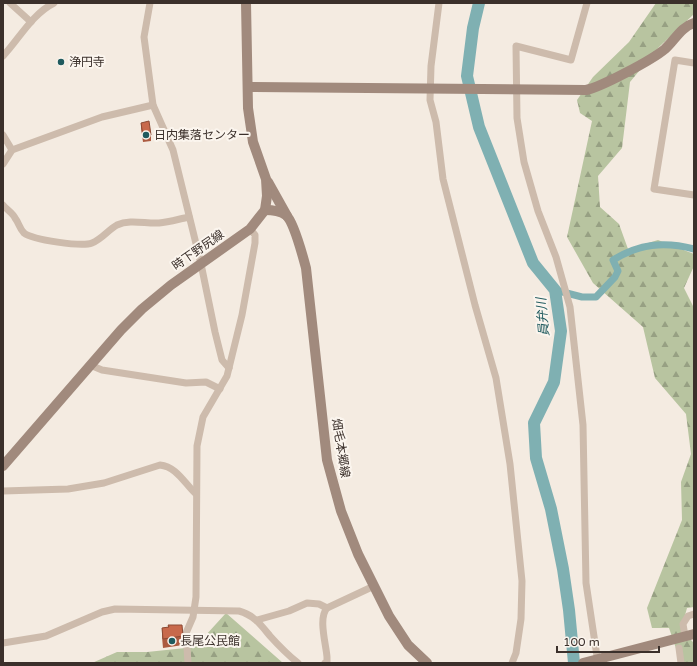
<svg xmlns="http://www.w3.org/2000/svg" width="697" height="666" font-family="'Varela Round','Noto Sans JP',sans-serif">
  <style>
    .forest { fill: url(#forest-firs) }
    .lines { fill: none; stroke-linecap: round; stroke-linejoin: round }
    .canal { stroke: #7fb0b2; stroke-width: 7 }
    .river { stroke: #7fb0b2; stroke-width: 12 }
    .street { stroke: #cdbbac; stroke-width: 7 }
    .secondary { stroke: #a18a7d; stroke-width: 10 }
    .wall { fill: #ac5a40 }
    .building { fill: #c8694b; stroke: #8c4a34 }
    .poi-dot { fill: #1f5a5e; stroke: #fbf5ee; stroke-width: 1.5 }
    .labels { text-anchor: middle; dominant-baseline: central; stroke-width: 4; stroke-linejoin: round; paint-order: stroke }
    .poi-label { font-size: 12px; fill: #3b302b; stroke: #fbf5ee; text-anchor: start }
    .street-label { font-size: 12px; fill: #3b302b; stroke: #fbf5ee }
    .water-label { font-size: 13px; font-style: italic; fill: #1f5a5e; stroke: #fbf5ee }
  </style>
  <defs>
    <pattern id="forest-firs" width="22" height="20" patternUnits="userSpaceOnUse"><rect width="22" height="20" fill="#b8c4a0"/><path d="M5 1l3.5 6h-7zM16 11l3.5 6h-7z" fill="#97a083"/></pattern>
  </defs>
  <rect width="100%" height="100%" fill="#f4ebe1"/>
  <g class="forest">
    <polygon points="656,3 694,3 694,14 659,47 630,82 622,148 598,176 600,207 619,224 628,249 658,240 694,254 694,266 684,288 694,308 694,607 687,608 681,630 694,643 694,663 681,663 669,628 652,628 647,608 682,520 681,482 691,454 686,414 655,378 643,327 593,283 567,237 592,121 580,113 577,100 593,77 629,42"/>
    <polygon points="226,613 283,663 92,663 117,652 147,652 195,647"/>
  </g>
  <g class="lines">
    <path class="canal" d="M555,290L582,297H596L615,277L618,271L613,260C639,244 664,241 694,249"/>
    <polyline class="river" points="479,3 473,28 467,76 479,127 533,263 555,290 561,331 554,382 534,423 536,458 551,509 563,569 569,610 574,663"/>
    <g class="street">
      <polyline points="10,3 31,22"/>
      <polyline points="150,3 144,37 153,105 173,150 201,264 215,332 222,360 229,368"/>
      <polyline points="439,3 431,66 430,100 436,122 443,179 475,305 496,378 510,464 522,581 521,619 516,653 512,663"/>
      <polyline points="587,3 571,60 516,46 517,118 524,162 538,211 556,257 570,307 583,425 586,583 598,663"/>
      <path d="M3,56C19,39 32,14 54,3"/>
      <polyline points="694,63 675,60 654,189 694,195"/>
      <polyline points="3,135 12,150"/>
      <polyline points="3,164 12,150 102,117 153,105"/>
      <path d="M3,205C6,209 13,213 15,218C19,223 19,228 24,233C33,240 82,247 92,243C102,239 108,230 117,225C130,219 146,224 159,223C169,222 179,219 189,217"/>
      <polyline points="90,365 102,370 186,383 206,382 220,389"/>
      <path d="M3,491L68,489L104,483L160,465C177,467 184,483 196,494"/>
      <polyline points="257,620 289,611 307,603 319,604 327,608"/>
      <polyline points="685,636 683,624 688,616 694,614"/>
      <path d="M3,643L46,636L102,612L115,609L239,611C254,615 261,625 270,636C279,646 288,655 298,663"/>
      <polyline points="679,648 681,663"/>
      <polyline points="188,663 186,633 193,617 196,597 197,446 203,417 227,376 242,315 255,243 255,235 250,229"/>
      <path d="M325,663L327,662V657C326,644 318,618 327,608L374,586"/>
    </g>
    <g class="secondary">
      <path d="M248,87L586,90C601,87 652,60 665,49C675,40 681,27 694,23"/>
      <polyline points="268,182 287,216"/>
      <path d="M265,210C272,210 280,211 286,215C294,222 303,257 306,268L327,460L341,511L358,554L389,616L408,645L427,663"/>
      <polyline points="3,466 121,330 142,309 171,285 250,229 265,210 267,196 266,179 253,142 248,108 246,3"/>
      <polyline points="583,663 694,634"/>
    </g>
  </g>
  <g class="wall">
    <polygon points="141,123 151,135 151,141 143,142 141,128"/>
    <polygon points="168,625 183,636 183,645 163,648 162,637 162,628 168,627"/>
  </g>
  <g class="building">
    <polygon points="149,121 151,135 143,136 141,123"/>
    <polygon points="168,625 182,625 183,636 163,639 162,628 169,627"/>
  </g>
  <g class="poi-dot">
    <circle cx="61" cy="62" r="4"/>
    <circle cx="146" cy="135" r="4"/>
    <circle cx="172" cy="641" r="4"/>
  </g>
  <g class="labels">
    <g class="poi-label">
      <text x="69" y="62">浄円寺</text>
      <text x="154" y="135">日内集落センター</text>
      <text x="180" y="641">長尾公民館</text>
    </g>
    <g class="street-label">
      <text transform="translate(198 250) rotate(-35)">時下野尻線</text>
      <text transform="translate(341 448) rotate(81)">畑毛本郷線</text>
    </g>
    <g class="water-label">
      <text transform="translate(543 317) rotate(-95)">員弁川</text>
    </g>
  </g>
  <rect width="697" height="666" fill="none" stroke="#3b302b" stroke-width="8"/>
  <path d="M557 646v6h102v-6" fill="none" stroke="#3b302b" stroke-width="2"/>
  <text x="563" y="646" font-size="12" fill="#3b302b" stroke="#fbf5ee" stroke-width="3" paint-order="stroke">100 m</text>
</svg>
